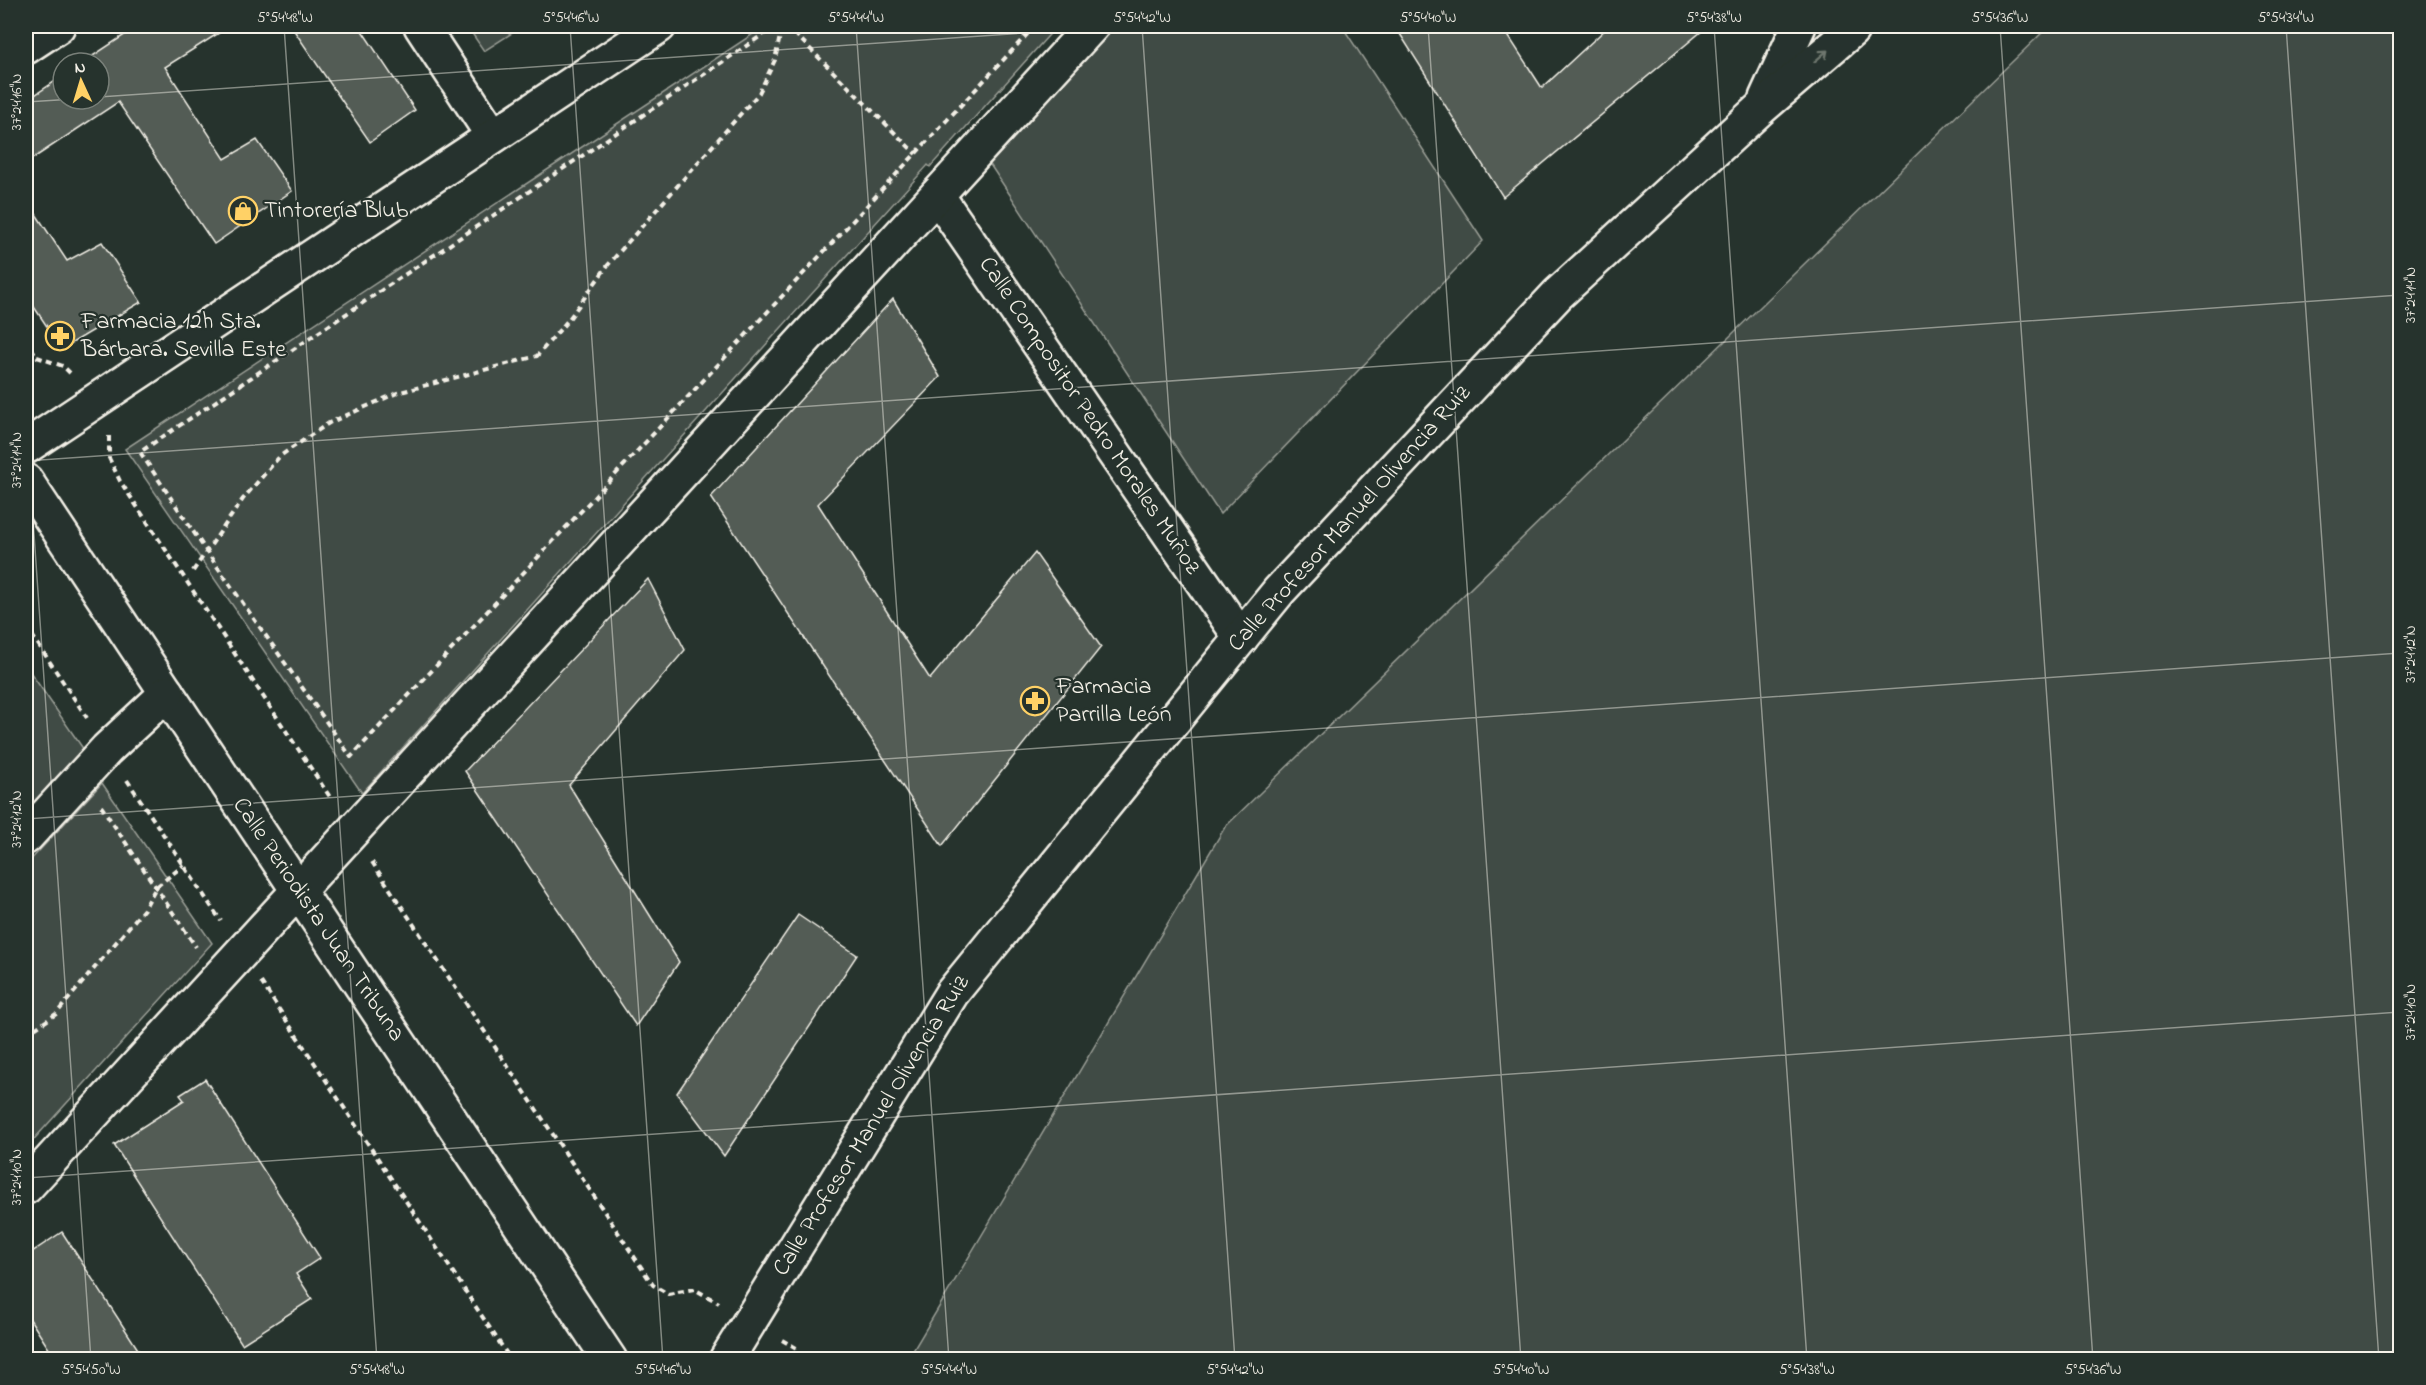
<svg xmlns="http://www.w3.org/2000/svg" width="2426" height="1385" font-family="'Indie Flower',sans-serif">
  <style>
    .green { fill: #414b45; stroke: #9a9e96; stroke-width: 1.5 }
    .building { fill: #525c55; stroke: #f4f1e8; stroke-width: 1.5 }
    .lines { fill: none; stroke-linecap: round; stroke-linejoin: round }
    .minor-casing { stroke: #f4f1e8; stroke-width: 38 }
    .path { stroke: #f4f1e8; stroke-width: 4; stroke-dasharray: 6 4.5; stroke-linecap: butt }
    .minor { stroke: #26332d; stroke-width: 33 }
    .oneway { stroke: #6e766e }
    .ticks { fill: none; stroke: #f4f1e8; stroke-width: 1.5; stroke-opacity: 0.45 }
    .labels { text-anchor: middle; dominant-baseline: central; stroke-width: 4.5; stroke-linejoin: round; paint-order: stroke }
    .poi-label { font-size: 24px; fill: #f4f1e8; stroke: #26332d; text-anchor: start }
    .street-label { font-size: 24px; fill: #f4f1e8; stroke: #26332d }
    .neatline { fill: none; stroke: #f4f1e8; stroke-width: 2 }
    .ticks-label { font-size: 15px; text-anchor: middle; fill: #f4f1e8 }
  </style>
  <rect width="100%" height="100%" fill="#26332d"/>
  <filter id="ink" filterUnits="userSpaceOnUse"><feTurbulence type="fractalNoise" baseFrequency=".0167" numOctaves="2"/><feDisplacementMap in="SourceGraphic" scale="12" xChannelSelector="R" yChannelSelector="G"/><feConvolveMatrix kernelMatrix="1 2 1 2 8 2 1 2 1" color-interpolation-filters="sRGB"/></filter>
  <g filter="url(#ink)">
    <g class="green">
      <polygon points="467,26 523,26 484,51"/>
      <polygon points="765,26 1057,26 930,167 928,165 362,793 125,449"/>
      <polygon points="1114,26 1342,26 1483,241 1220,514 987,160"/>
      <polygon points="2049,26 2400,26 2400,1359 908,1359 1225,827"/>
      <polygon points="26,666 84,750 26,812"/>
      <polygon points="102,783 212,943 26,1148 26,865"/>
    </g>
    <g class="building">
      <polygon points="138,26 230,26 165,67 225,159 257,140 292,191 214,244 118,102 26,163 26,101 63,76 63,99 99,99 99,63 82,63"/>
      <polygon points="291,26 359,26 415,110 370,142"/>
      <polygon points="1395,26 1502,26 1542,88 1609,26 1708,26 1503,197"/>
      <polygon points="26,199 67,261 102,242 141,302 62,349 26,295"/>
      <polygon points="893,299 940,377 818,504 930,679 1035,553 1101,647 942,846 711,497"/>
      <polygon points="648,579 685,650 569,785 679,962 636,1026 465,771"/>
      <polygon points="798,915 857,955 724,1156 677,1093"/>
      <polygon points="205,1079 320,1258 296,1274 312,1299 242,1344 114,1145 184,1100 180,1095"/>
      <polygon points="62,1232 145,1360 56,1360 26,1313 26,1256"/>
    </g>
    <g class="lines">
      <g class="minor-casing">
        <g id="minor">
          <polyline points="421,26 493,136"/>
          <polyline points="26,47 58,26"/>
          <polyline points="1766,98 1799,26"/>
          <polyline points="937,195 1241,638"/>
          <polyline points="26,447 659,26"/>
          <polyline points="26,481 610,1360"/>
          <polyline points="26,837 107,749 167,693"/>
          <polyline points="26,1187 1092,26"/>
          <polyline points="726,1360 952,993 1279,591 1558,294 1761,108 1852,30 1853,26"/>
        </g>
      </g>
      <g class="path">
        <polyline points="776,26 140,452 207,552 351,757 1035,26"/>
        <polyline points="787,26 916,154"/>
        <polyline points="26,339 37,357 63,366 72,375"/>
        <polyline points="109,436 109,458 120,481 332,800"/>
        <polyline points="193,571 243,499 280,456 329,423 397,393 537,356 569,319 608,265 759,93 775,60 782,26"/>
        <polyline points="26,626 87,718"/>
        <polyline points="127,780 221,921"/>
        <polyline points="101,806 196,947"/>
        <polyline points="372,862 653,1285 668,1294 694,1289 719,1303"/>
        <polyline points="261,982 511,1360"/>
        <polyline points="26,1035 56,1014 144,909 156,887 184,865"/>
        <polyline points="782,1340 800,1350"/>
      </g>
      <use href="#minor" class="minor"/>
    </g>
    <defs><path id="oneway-shaft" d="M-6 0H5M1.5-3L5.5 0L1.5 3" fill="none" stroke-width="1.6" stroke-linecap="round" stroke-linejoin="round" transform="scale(1.5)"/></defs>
    <use class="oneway" href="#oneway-shaft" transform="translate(1821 56) rotate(-41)"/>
  </g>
  <path class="ticks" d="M284,26L377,1360M570,26L663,1360M856,26L949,1360M1142,26L1235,1360M1428,26L1521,1360M1714,26L1807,1360M2000,26L2093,1360M2286,26L2379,1360M99,97L1125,26M26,102L74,99M26,418L91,1360M26,461L2400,295M26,819L2400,653M26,1178L2400,1012"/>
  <defs>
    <g id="shop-ring" transform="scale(1.5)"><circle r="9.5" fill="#26332d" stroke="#ffd166" stroke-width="1.5"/><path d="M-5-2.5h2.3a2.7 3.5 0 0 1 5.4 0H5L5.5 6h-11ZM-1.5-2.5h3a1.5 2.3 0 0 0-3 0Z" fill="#ffd166"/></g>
    <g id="pharmacy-ring" transform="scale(1.5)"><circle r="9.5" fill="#26332d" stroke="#ffd166" stroke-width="1.5"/><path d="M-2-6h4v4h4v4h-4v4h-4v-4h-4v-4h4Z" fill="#ffd166"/></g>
  </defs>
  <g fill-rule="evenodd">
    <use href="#shop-ring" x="243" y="211"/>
    <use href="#pharmacy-ring" x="60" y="336"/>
    <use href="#pharmacy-ring" x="1035" y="701"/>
  </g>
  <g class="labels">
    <g class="poi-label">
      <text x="264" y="211">Tintorería Blub</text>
      <text x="81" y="322">Farmacia 12h Sta.<tspan x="81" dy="28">Bárbara. Sevilla Este</tspan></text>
      <text x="1056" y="687">Farmacia<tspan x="1056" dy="28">Parrilla León</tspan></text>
    </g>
    <g class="street-label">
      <text transform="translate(1089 416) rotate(56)">Calle Compositor Pedro Morales Muñoz</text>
      <text transform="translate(1350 519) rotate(-48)">Calle Profesor Manuel Olivencia Ruiz</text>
      <text transform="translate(318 920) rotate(56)">Calle Periodista Juan Tribuna</text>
      <text transform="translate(872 1126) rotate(-58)">Calle Profesor Manuel Olivencia Ruiz</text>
    </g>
  </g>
  <rect width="2426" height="1385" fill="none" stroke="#26332d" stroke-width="66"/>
  <g transform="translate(81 81) rotate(356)"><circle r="28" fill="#26332d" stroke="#787f78" stroke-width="1.5"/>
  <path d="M0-4.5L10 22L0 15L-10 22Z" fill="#ffd166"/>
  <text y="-9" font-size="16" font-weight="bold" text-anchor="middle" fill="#f4f1e8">N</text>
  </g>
  <rect x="33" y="33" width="2360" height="1319" class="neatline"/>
  <g class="ticks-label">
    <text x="285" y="22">5°54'48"W</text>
    <text x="571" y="22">5°54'46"W</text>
    <text x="856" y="22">5°54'44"W</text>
    <text x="1142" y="22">5°54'42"W</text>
    <text x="1428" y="22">5°54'40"W</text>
    <text x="1714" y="22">5°54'38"W</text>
    <text x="2000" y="22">5°54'36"W</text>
    <text x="2286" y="22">5°54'34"W</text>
    <text transform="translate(16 102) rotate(-90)" y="5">37°24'16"N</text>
    <text transform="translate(2410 295) rotate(-90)" y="5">37°24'14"N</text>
    <text transform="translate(16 460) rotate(-90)" y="5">37°24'14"N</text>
    <text transform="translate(2410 654) rotate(-90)" y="5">37°24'12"N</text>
    <text transform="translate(16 819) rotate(-90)" y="5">37°24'12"N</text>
    <text transform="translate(2410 1012) rotate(-90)" y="5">37°24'10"N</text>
    <text transform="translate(16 1177) rotate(-90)" y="5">37°24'10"N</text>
    <text x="91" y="1374">5°54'50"W</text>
    <text x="377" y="1374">5°54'48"W</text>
    <text x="663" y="1374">5°54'46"W</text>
    <text x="949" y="1374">5°54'44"W</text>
    <text x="1235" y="1374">5°54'42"W</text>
    <text x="1521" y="1374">5°54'40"W</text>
    <text x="1807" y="1374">5°54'38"W</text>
    <text x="2093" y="1374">5°54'36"W</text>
  </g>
</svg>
